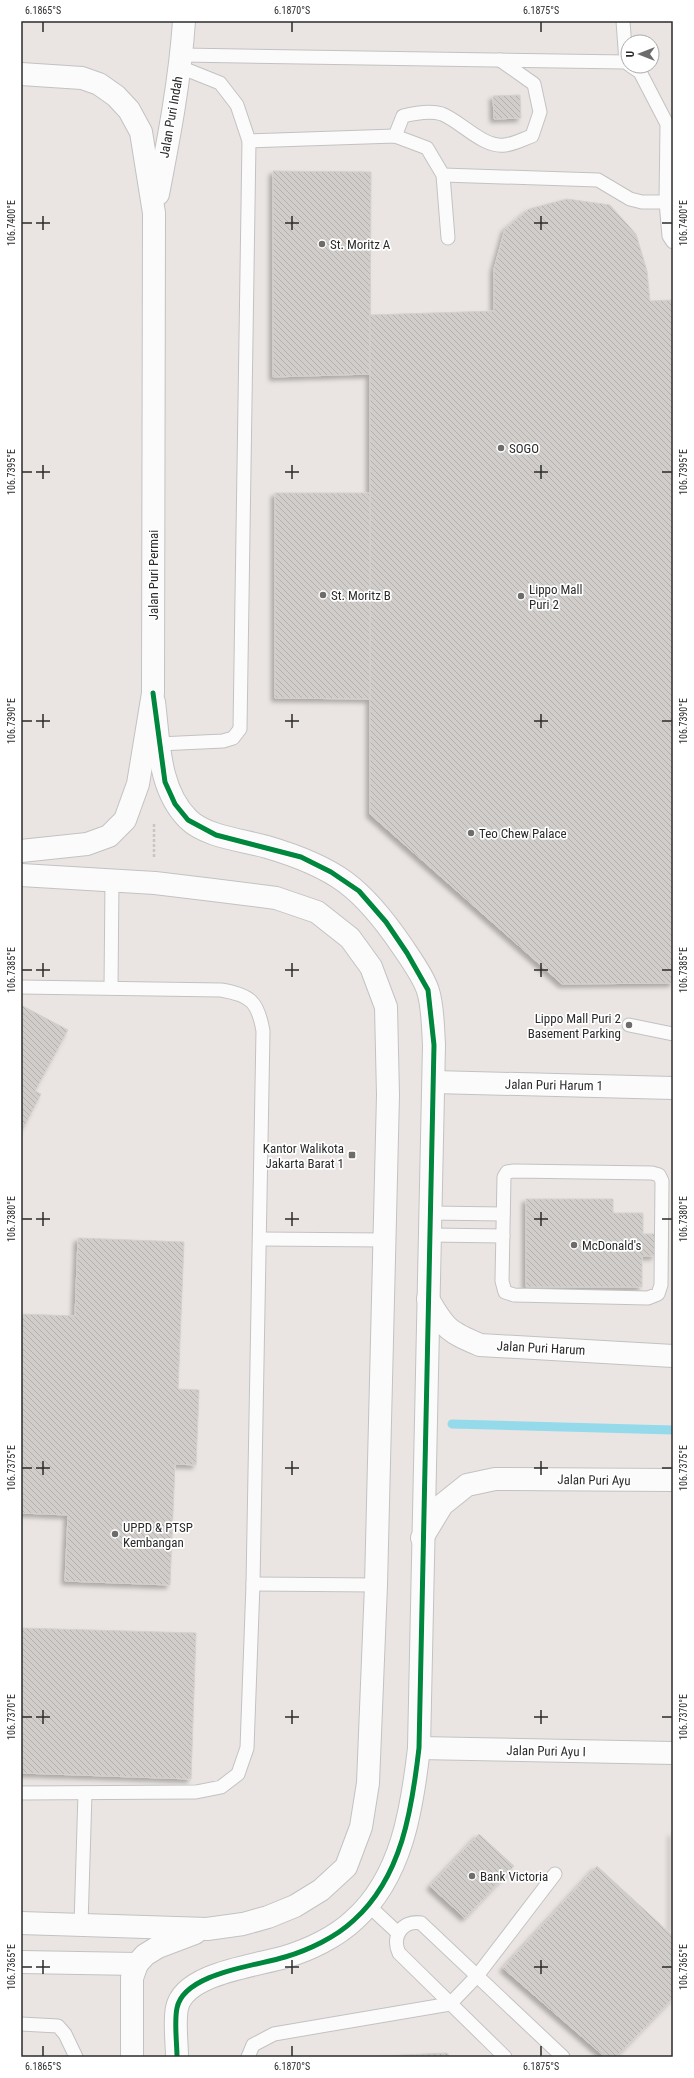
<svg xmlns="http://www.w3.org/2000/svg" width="694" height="2078" font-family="'Roboto Condensed',sans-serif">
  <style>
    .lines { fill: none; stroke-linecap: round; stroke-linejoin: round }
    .stream { stroke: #95daea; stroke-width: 9 }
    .building { fill: url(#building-back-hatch); stroke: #d4d1ce; filter: url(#shadow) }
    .lane-casing { stroke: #c3c2c2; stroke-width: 15 }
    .street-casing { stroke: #c3c2c2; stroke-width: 24 }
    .secondary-casing { stroke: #c3c2c2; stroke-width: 24 }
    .path { stroke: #c6c6c6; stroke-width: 2.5; stroke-dasharray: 3 2; stroke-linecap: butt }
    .lane { stroke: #fcfbfb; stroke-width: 13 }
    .street { stroke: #fcfbfb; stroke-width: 22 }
    .secondary { stroke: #fcfbfb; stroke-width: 22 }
    .cycleway-casing { stroke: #fff; stroke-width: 8 }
    .cycleway { stroke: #00873e; stroke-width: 5 }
    .ticks { fill: none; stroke: #2b2b2b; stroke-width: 1.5 }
    .poi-dot { fill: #6e6c6b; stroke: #fff; stroke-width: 1.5 }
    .labels { text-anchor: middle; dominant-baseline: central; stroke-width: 3.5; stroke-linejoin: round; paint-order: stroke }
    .street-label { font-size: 13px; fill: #2b2b2b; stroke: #fff }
    .poi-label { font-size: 13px; fill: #2b2b2b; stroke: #fff; text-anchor: start }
    .neatline { fill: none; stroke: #2b2b2b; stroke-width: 1.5 }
    .ticks-label { font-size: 10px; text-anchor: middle; fill: #2b2b2b }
  </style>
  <defs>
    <pattern id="building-back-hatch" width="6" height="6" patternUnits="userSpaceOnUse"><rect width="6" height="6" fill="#d0cdcb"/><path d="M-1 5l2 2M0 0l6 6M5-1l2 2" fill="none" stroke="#b3b0ae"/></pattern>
    <filter id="shadow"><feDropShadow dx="-3.5" dy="3.5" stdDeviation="2" flood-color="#0004"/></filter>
  </defs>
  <rect width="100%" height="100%" fill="#eae5e2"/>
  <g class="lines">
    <polyline class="stream" points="452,1424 673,1430"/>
  </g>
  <g class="building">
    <polygon points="520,95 521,118 494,119 493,96"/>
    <polygon points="273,171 371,172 370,374 273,377"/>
    <polygon points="567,199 610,205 636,234 647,271 650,301 673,300 673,983 562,984 370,814 370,315 494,311 494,269 505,229 529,209"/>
    <polygon points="275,493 370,493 370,699 275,698"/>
    <polygon points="21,1005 68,1030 35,1091 41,1094 21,1133"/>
    <polygon points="526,1199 613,1199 613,1213 643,1213 643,1234 655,1234 655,1256 642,1256 642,1287 526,1287"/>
    <polygon points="78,1238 184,1242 178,1389 199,1390 196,1465 175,1464 170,1585 65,1581 68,1515 21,1513 21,1314 75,1316"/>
    <polygon points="21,1628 196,1633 191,1779 21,1773"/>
    <rect x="672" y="1833" width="1" height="96"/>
    <polygon points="479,1834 514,1866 465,1918 430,1886"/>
    <polygon points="597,1866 673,1936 673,1998 616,2057 605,2057 503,1968"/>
    <polygon points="447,2053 451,2057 360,2057"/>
  </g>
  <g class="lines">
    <g class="lane-casing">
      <g id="lane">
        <polyline points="623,21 626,62"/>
        <polyline points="182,55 626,62 628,64"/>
        <polyline points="631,66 640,72 667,124 666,202 673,202"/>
        <path d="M395,136L403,116C415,113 430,110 442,114C462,122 483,148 505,145C514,144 523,139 532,136L540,112L534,84L500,60"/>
        <polyline points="249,141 395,136 427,148 443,175 448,238"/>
        <polyline points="443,175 598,180 630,199 642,202 666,202 669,236 673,242"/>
        <polyline points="159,744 223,741 233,738 240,729 249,141 237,105 220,83 180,67"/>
        <path d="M21,987L221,990C251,995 258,1002 263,1031L253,1584L247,1748L238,1774L221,1787L196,1792L21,1793"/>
        <polyline points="111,988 112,880"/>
        <polyline points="629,1025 673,1034"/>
        <polygon points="514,1171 652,1173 659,1175 662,1181 661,1285 658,1294 648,1298 514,1295 505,1292 502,1281 504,1177 507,1172"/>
        <polyline points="431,1213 503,1214"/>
        <polyline points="430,1235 503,1236"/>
        <polyline points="260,1239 385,1240"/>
        <polyline points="253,1584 376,1585"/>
        <polyline points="368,1905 398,1933"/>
        <polyline points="81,1925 85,1793"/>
        <polyline points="21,2024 58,2026 65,2034 76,2057"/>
        <polyline points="248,2057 253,2045 274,2034 450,2004 477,1976 555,1874"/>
        <path d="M505,2057L399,1953C391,1936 403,1920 421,1923L563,2057"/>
      </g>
    </g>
    <g class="street-casing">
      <g id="street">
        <path d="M154,702C159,741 158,789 188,819C206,837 243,840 267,847C335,867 362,887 402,946C410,958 424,977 428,991C433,1006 433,1029 434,1045L419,1748C412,1809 402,1877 354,1920C336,1937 309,1950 285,1957C256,1966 184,1973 177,2008C174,2022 177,2043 177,2057"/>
        <polyline points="21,875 155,883 213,890 276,898 317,912 350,938 371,967 386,1007 388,1095 376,1585 368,1783 361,1827 346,1867 321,1890 295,1906 268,1917 243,1924 207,1929 21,1923"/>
        <polyline points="434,1082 673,1088"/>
        <path d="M428,1299C445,1329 449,1332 480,1345L673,1356"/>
        <polyline points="422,1538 442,1505 467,1485 495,1479 673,1480"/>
        <polyline points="419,1748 673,1753"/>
        <polyline points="21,1962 137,1964"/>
        <polyline points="132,2057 132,1978 137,1964 145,1955 158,1947 195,1933"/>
      </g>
    </g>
    <g class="secondary-casing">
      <g id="secondary">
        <polyline points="21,74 82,78 99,84 116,96 129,110 141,132 154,213 153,693 138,784 125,820 109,836 87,844 21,851"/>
        <path d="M158,194C169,137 180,80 184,21"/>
      </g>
    </g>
    <polyline class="path" points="154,824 154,857"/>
    <use href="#lane" class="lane"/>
    <use href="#street" class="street"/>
    <use href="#secondary" class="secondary"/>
    <g class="cycleway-casing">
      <path id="cycleway" d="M153,693L165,782L175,804L188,820L216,835L301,857L331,872L359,891L386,922L407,953L428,990L434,1045L419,1748C412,1809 402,1877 354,1920C336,1937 309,1950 285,1957C256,1966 184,1973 177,2008C174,2022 177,2043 177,2057"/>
    </g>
    <use href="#cycleway" class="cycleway"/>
  </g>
  <path class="ticks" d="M43,22V32M292,22V32M541,22V32M43,216V230M292,216V230M541,216V230M22,223H32M36,223H50M285,223H299M534,223H548M662,223H672M43,465V479M292,465V479M541,465V479M22,472H32M36,472H50M285,472H299M534,472H548M662,472H672M43,714V728M292,714V728M541,714V728M22,721H32M36,721H50M285,721H299M534,721H548M662,721H672M43,963V977M292,963V977M541,963V977M22,970H32M36,970H50M285,970H299M534,970H548M662,970H672M43,1212V1226M292,1212V1226M541,1212V1226M22,1219H32M36,1219H50M285,1219H299M534,1219H548M662,1219H672M43,1461V1475M292,1461V1475M541,1461V1475M22,1468H32M36,1468H50M285,1468H299M534,1468H548M662,1468H672M43,1710V1724M292,1710V1724M541,1710V1724M22,1717H32M36,1717H50M285,1717H299M534,1717H548M662,1717H672M43,1960V1974M292,1960V1974M541,1960V1974M22,1967H32M36,1967H50M285,1967H299M534,1967H548M662,1967H672M43,2046V2056M292,2046V2056M541,2046V2056"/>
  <g class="poi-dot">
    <circle cx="322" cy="244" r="4"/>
    <circle cx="501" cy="448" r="4"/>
    <circle cx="323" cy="595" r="4"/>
    <circle cx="521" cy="596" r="4"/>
    <circle cx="471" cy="833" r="4"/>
    <circle cx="629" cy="1025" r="4"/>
    <rect x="348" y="1151" width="8" height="8" rx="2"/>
    <circle cx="574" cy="1245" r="4"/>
    <circle cx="115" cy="1534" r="4"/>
    <circle cx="472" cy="1876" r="4"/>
  </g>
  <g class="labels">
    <g class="street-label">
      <text transform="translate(171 117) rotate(-80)">Jalan Puri Indah</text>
      <text transform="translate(153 575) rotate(-90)">Jalan Puri Permai</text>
      <text transform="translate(554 1085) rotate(1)">Jalan Puri Harum 1</text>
      <text transform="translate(541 1348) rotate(3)">Jalan Puri Harum</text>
      <text transform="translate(594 1480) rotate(1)">Jalan Puri Ayu</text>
      <text transform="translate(546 1751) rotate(1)">Jalan Puri Ayu I</text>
    </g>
    <g class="poi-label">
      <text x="330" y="244">St. Moritz A</text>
      <text x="509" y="448">SOGO</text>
      <text x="529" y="589">Lippo Mall<tspan x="529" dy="15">Puri 2</tspan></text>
      <text x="331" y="595">St. Moritz B</text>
      <text x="479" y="833">Teo Chew Palace</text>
      <text x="621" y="1018" text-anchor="end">Lippo Mall Puri 2<tspan x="621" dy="15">Basement Parking</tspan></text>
      <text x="344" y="1148" text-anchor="end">Kantor Walikota<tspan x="344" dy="15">Jakarta Barat 1</tspan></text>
      <text x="582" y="1245">McDonald's</text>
      <text x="123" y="1527">UPPD &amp; PTSP<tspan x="123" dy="15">Kembangan</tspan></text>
      <text x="480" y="1876">Bank Victoria</text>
    </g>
  </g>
  <rect width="694" height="2078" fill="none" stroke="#ffffff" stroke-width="44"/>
  <g transform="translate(640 54) rotate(270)"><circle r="19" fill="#ffffff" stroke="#aaaaaa"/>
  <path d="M0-3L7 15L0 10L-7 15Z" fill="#6e6c6b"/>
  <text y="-6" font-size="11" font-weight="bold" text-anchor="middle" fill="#2b2b2b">U</text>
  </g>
  <rect x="22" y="22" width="650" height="2034" class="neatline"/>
  <g class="ticks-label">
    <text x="43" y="14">6.1865°S</text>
    <text x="292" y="14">6.1870°S</text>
    <text x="541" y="14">6.1875°S</text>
    <text transform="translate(683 223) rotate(-90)" y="4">106.7400°E</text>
    <text transform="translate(11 223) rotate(-90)" y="4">106.7400°E</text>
    <text transform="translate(683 472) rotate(-90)" y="4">106.7395°E</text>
    <text transform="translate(11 472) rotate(-90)" y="4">106.7395°E</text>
    <text transform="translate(683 721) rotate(-90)" y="4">106.7390°E</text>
    <text transform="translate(11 721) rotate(-90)" y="4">106.7390°E</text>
    <text transform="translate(683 970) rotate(-90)" y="4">106.7385°E</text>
    <text transform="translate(11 970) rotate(-90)" y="4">106.7385°E</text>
    <text transform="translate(11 1219) rotate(-90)" y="4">106.7380°E</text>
    <text transform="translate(683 1219) rotate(-90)" y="4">106.7380°E</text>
    <text transform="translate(11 1468) rotate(-90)" y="4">106.7375°E</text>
    <text transform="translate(683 1468) rotate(-90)" y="4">106.7375°E</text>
    <text transform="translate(11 1717) rotate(-90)" y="4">106.7370°E</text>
    <text transform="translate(683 1717) rotate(-90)" y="4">106.7370°E</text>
    <text transform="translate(11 1967) rotate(-90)" y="4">106.7365°E</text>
    <text transform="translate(683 1967) rotate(-90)" y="4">106.7365°E</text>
    <text x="43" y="2070">6.1865°S</text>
    <text x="292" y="2070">6.1870°S</text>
    <text x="541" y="2070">6.1875°S</text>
  </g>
</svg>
